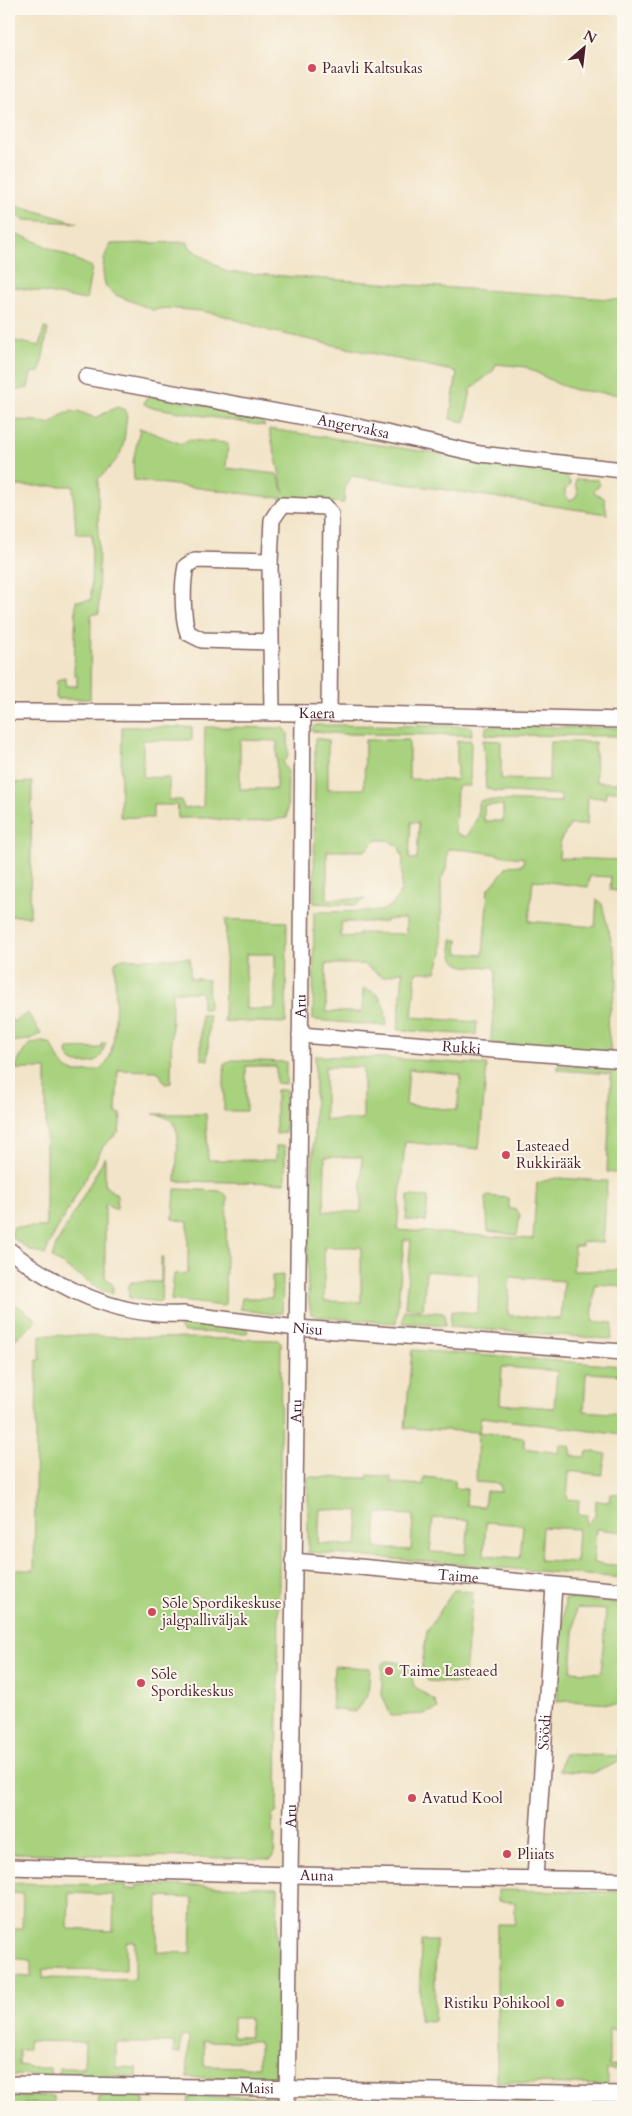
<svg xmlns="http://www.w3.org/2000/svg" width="632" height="2116" font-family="Cardo,serif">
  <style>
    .green { fill: #a8d27e; stroke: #797854; fill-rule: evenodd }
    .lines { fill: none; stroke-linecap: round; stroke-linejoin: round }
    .minor-casing { stroke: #856462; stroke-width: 18 }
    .minor { stroke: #fff; stroke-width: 15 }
    .poi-dot { fill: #d1495b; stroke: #fbf7ec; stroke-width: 2 }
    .labels { text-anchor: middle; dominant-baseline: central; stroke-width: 4; stroke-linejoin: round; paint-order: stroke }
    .poi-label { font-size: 15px; fill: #4a1f2b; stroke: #fbf7ec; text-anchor: start }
    .street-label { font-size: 15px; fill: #4a1f2b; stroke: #fbf7ec }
  </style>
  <rect width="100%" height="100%" fill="#fbf7ec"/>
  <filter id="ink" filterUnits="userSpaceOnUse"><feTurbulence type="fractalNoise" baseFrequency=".02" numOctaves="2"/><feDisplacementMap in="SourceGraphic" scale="10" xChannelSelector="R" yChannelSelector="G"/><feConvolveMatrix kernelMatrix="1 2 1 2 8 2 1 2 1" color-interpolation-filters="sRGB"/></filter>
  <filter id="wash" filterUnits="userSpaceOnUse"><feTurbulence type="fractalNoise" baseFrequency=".0096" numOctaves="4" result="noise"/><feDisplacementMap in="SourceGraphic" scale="20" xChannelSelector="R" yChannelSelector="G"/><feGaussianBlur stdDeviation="1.12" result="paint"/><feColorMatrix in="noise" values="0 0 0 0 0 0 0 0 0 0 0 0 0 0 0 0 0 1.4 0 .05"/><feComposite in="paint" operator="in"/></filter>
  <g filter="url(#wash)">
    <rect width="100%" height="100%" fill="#f2e4c8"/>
    <g class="green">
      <polygon points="9,203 77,223 24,220 9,212"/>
      <polygon points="9,233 28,238 92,267 86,300 9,286"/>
      <path d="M188,242L190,248L227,272L623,300V395L575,390L558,384L526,367L496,364L494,370L471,389L465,422L450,419L457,372L270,331L225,316L202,311L165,308L153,310L116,295L106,287C101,271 102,258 111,244Z"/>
      <polygon points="44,328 48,329 40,372 31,373 28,388 9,392 9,340 40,346"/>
      <polygon points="152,396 257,415 265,426 150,407 144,404 145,400"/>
      <path d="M117,407L125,410L127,413C123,450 126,453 98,479L99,613L91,615L90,699H56L57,680L66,678V686H77V675H74L76,601L91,600L92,534H76L73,486H9V420L37,421L51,424L60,416L72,411L76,413L78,411L95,418Z"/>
      <path d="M140,428L181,444L187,440L228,443L226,468L277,474L284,492L269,429L540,468L566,475L571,484L565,490V495L569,500L575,498C579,493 578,489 575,484L576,479L598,480L600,485L594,490L595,493L604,498L607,514L352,476L345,486L344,503L279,498L134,480L133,462Z"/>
      <polygon points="316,725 471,726 472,735 343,734 312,731 312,728"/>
      <polygon points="490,726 623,728 623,736 485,735 486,727"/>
      <path d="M122,727H192V740H143V777L169,778V800H181L184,808L203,807L205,727L284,728L288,733V757L283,762L284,766L288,771L287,818L247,823L209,818H178L177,805H153V818L120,817ZM240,740L277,741L276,789H240Z"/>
      <path d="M315,738L328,740V789H364L365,740H409V779L457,780V741L471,740L470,786H457L455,833L467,837L478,816V803L482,800L561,802V795L495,791L486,788L483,740L501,741V779L549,780L550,742H595L596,782L623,783V791H606V798L588,797L587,825H570L560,841L559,858L623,860V892L610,890L611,877L590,876L588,887L533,880L529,921L595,927L597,899L602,904L616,960L617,982L607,1023L611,1052L494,1044L491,1039L496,973L493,967C467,965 450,973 452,940H458L457,953L483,955L488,890L508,866L523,865L524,858C499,856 473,849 448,849L446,869L441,880L442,953L436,972H416L412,1017L477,1022L476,1035L398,1030L403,971L383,977L363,964H326V1012H362L363,989C382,991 386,1008 387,1026L313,1020L314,912L381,911L394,904L401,891L403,859L399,847L388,840H376L365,851H327V899H365L356,905L314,903ZM484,805H503V821H484ZM411,822L419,823L417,859H409ZM394,919H406V934L359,933V936L341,937V922H386V920Z"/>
      <polygon points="32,782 30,916 9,916 9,783"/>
      <path d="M226,919L287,922L286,1023L224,1021ZM246,954H275V1009H246Z"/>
      <path d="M190,958V978L208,980L209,1009H202V992H172L171,1083L165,1084L158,1071L118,1070L116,1113L121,1114L119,1132L104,1145L51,1240L45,1255L30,1250L10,1236L14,1227H46V1069H15C24,1049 28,1037 52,1044C56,1056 63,1072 78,1072C86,1072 98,1072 104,1066C119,1053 115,983 115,962L120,959Z"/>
      <polygon points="28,1013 41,1034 28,1040 9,1042 9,1016 13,1022"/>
      <polygon points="201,1015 209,1015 208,1060 201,1059"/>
      <path d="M102,1043H106L101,1056L95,1062C84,1064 70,1066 67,1052L68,1049L101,1048Z"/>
      <path d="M315,1056L384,1058L487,1065L479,1149L405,1142L397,1230L533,1239L537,1183L556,1178L607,1181L603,1243L582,1242V1246H574L573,1271L623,1270V1286L595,1284L592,1321L613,1323L611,1339L450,1327L451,1311L477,1313L480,1275L426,1271L423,1309L405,1307L411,1240H404L396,1323L319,1317L311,1314C304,1281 309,1229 311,1195C314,1148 315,1102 315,1056ZM325,1067H363V1120H325ZM409,1069L461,1075L457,1110L406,1105ZM325,1157H362L361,1212L324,1211ZM324,1247H361V1302L324,1301ZM510,1277L564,1281L561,1319L508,1315Z"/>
      <polygon points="232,1060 286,1062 286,1084 276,1083 276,1066 246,1066 246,1111 224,1111 224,1070 225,1064"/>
      <polygon points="558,1065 623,1070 623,1174 607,1172 611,1074 558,1070"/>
      <polygon points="276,1090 286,1090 285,1133 276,1134"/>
      <path d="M153,1114H206L208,1160H276V1146H285V1183L176,1181L178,1134C174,1120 168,1116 153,1114Z"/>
      <polygon points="105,1157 105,1186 117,1195 117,1209 105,1204 105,1277 113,1285 113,1294 100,1289 52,1258 56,1245"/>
      <polygon points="175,1189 222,1191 227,1196 225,1306 171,1300 174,1274 188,1273 188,1222 173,1219"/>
      <polygon points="408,1196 428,1197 426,1222 406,1220"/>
      <polygon points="486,1196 509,1198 509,1208 516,1210 520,1215 517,1235 488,1231"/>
      <polygon points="161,1257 163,1257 161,1302 129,1298 128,1289 131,1282 161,1282"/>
      <polygon points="283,1275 282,1313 271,1314 240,1309 242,1298 272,1298 272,1276"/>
      <polygon points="11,1301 36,1319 32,1325 14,1340 9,1324"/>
      <polygon points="404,1310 445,1313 445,1326 403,1323"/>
      <polygon points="182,1320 247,1328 248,1331 247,1333 183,1332 174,1321"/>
      <polygon points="40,1335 278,1340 281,1343 277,1812 272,1816 272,1832 275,1835 274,1856 271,1859 9,1853 9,1570 34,1570 37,1360 40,1360"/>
      <path d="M412,1350L623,1366V1375L586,1373L584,1411L623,1414V1435L481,1417L479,1432L524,1438V1448L558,1453L560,1444L570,1446L572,1456L584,1457L588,1451L606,1454L602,1475L569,1471L567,1499L579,1500L578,1514L587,1515L586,1525L595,1516L596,1501L609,1502L610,1494H623V1532L596,1529L593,1563L623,1566V1578L308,1552V1477L367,1478L368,1475L391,1477V1483L423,1485L424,1477L455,1480V1488L467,1489L466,1505L484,1507L486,1491L500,1492V1484L476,1482L478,1432L405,1428ZM502,1367L557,1371L554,1408L500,1404ZM320,1509L359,1511L357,1546L318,1543ZM377,1513L413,1515L411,1550L375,1548ZM433,1518L469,1520L466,1554L430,1552ZM486,1522L523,1525L520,1558L484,1555ZM542,1527L578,1529L576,1562L540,1560Z"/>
      <polygon points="454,1590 473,1592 464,1684 428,1681 421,1672 427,1631"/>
      <path d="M565,1598L623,1604V1705L569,1701L557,1702ZM576,1608L606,1610L601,1673L571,1671Z"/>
      <polygon points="387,1661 404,1663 409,1666 414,1686 435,1701 438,1709 424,1714 391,1716 382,1695 382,1664"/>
      <polygon points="334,1666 370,1668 368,1694 355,1712 332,1709"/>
      <polygon points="620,1720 623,1721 623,1760 593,1773 559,1771 564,1754 618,1756"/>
      <path d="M9,1883L126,1885V1889H136L137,1885L278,1887L277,1951L282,1954L280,2079L187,2078L189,2037L181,2036L180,2053H173L174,2043H116V2067L137,2068V2077L59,2076V2068H84L85,2042L28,2041V2050H19V2065L28,2066V2068H50L51,2076L10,2075L12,2049H9V1976L31,1977V1960L9,1958V1929H22L23,1894L9,1893ZM69,1893L114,1895L113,1931L68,1929ZM158,1897L193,1898L191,1953L157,1952ZM126,1942H135V1980L43,1978V1969L126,1970ZM233,2018H249L250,2037H233ZM204,2041L259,2042V2067L204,2066Z"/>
      <polygon points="498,1890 623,1892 623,2030 609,2029 609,2065 623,2066 623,2070 607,2069 607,2085 497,2082 497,1924 515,1924 515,1902 498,1901"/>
      <polygon points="421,1941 436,1941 434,2021 419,2020"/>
      <polygon points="9,2096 54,2096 54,2104 26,2103 26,2107 9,2107"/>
      <polygon points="98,2096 144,2097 144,2106 97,2107"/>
      <polygon points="189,2097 280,2097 280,2107 188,2107"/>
      <polygon points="293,2099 529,2103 529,2107 293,2107"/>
      <polygon points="547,2103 623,2104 623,2107 546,2107"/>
    </g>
  </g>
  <g filter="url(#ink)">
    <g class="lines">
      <g class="minor-casing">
        <g id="minor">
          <path id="s1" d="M86,377L359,427L480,454L623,470"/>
          <path d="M270,562L195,560L186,566C182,584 182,617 188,633L202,640L270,642"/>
          <path id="s2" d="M9,712L329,713L623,720"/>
          <polyline points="272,713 270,562 272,520 282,505 326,507 331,514 329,713"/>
          <path id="s3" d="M300,1035L623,1060"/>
          <path id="s4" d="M9,1250C57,1288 119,1318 183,1314L297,1328L623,1352"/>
          <path id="s5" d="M293,1561L623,1591"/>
          <path id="s6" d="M9,1867L291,1875L623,1880"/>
          <path id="s7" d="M535,1878L554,1586"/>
          <path id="s8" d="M9,2084L623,2094"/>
          <path id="s9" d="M287,2107L299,1189L303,713"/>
        </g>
      </g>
      <use href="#minor" class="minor"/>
    </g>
  </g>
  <g class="poi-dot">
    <circle cx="312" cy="68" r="5"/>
    <circle cx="506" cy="1155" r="5"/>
    <circle cx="152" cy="1612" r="5"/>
    <circle cx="389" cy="1671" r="5"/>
    <circle cx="141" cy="1683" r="5"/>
    <circle cx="412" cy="1798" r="5"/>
    <circle cx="507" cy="1854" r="5"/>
    <circle cx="560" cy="2003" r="5"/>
  </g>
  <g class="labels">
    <g class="poi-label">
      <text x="322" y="68">Paavli Kaltsukas</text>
      <text x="516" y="1146">Lasteaed<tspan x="516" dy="17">Rukkirääk</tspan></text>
      <text x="162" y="1603">Sõle Spordikeskuse<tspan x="162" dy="17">jalgpalliväljak</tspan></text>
      <text x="399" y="1671">Taime Lasteaed</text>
      <text x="151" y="1674">Sõle<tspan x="151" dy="17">Spordikeskus</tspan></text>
      <text x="422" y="1798">Avatud Kool</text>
      <text x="517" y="1854">Pliiats</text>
      <text x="550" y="2003" text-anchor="end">Ristiku Põhikool</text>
    </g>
    <g class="street-label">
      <text stroke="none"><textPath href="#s1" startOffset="272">Angervaksa</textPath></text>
      <text stroke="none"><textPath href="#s2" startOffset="308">Kaera</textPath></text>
      <text stroke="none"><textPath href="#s9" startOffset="1101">Aru</textPath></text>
      <text stroke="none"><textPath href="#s3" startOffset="162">Rukki</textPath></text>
      <text stroke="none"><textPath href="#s4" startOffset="315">Nisu</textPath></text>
      <text stroke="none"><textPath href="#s9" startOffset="696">Aru</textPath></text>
      <text stroke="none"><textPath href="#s5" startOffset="166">Taime</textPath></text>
      <text stroke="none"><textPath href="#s7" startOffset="146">Söödi</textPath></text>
      <text stroke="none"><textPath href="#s9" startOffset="291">Aru</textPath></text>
      <text stroke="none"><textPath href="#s6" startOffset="308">Auna</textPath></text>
      <text stroke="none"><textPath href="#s8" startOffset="248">Maisi</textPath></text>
    </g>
  </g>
  <rect width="632" height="2116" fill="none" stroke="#fbf7ec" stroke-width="30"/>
  <g transform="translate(584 48) rotate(28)" stroke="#fbf7ec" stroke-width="4" paint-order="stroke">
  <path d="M0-4L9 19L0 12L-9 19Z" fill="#4a1f2b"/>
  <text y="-8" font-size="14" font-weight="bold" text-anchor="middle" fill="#4a1f2b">N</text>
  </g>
</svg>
